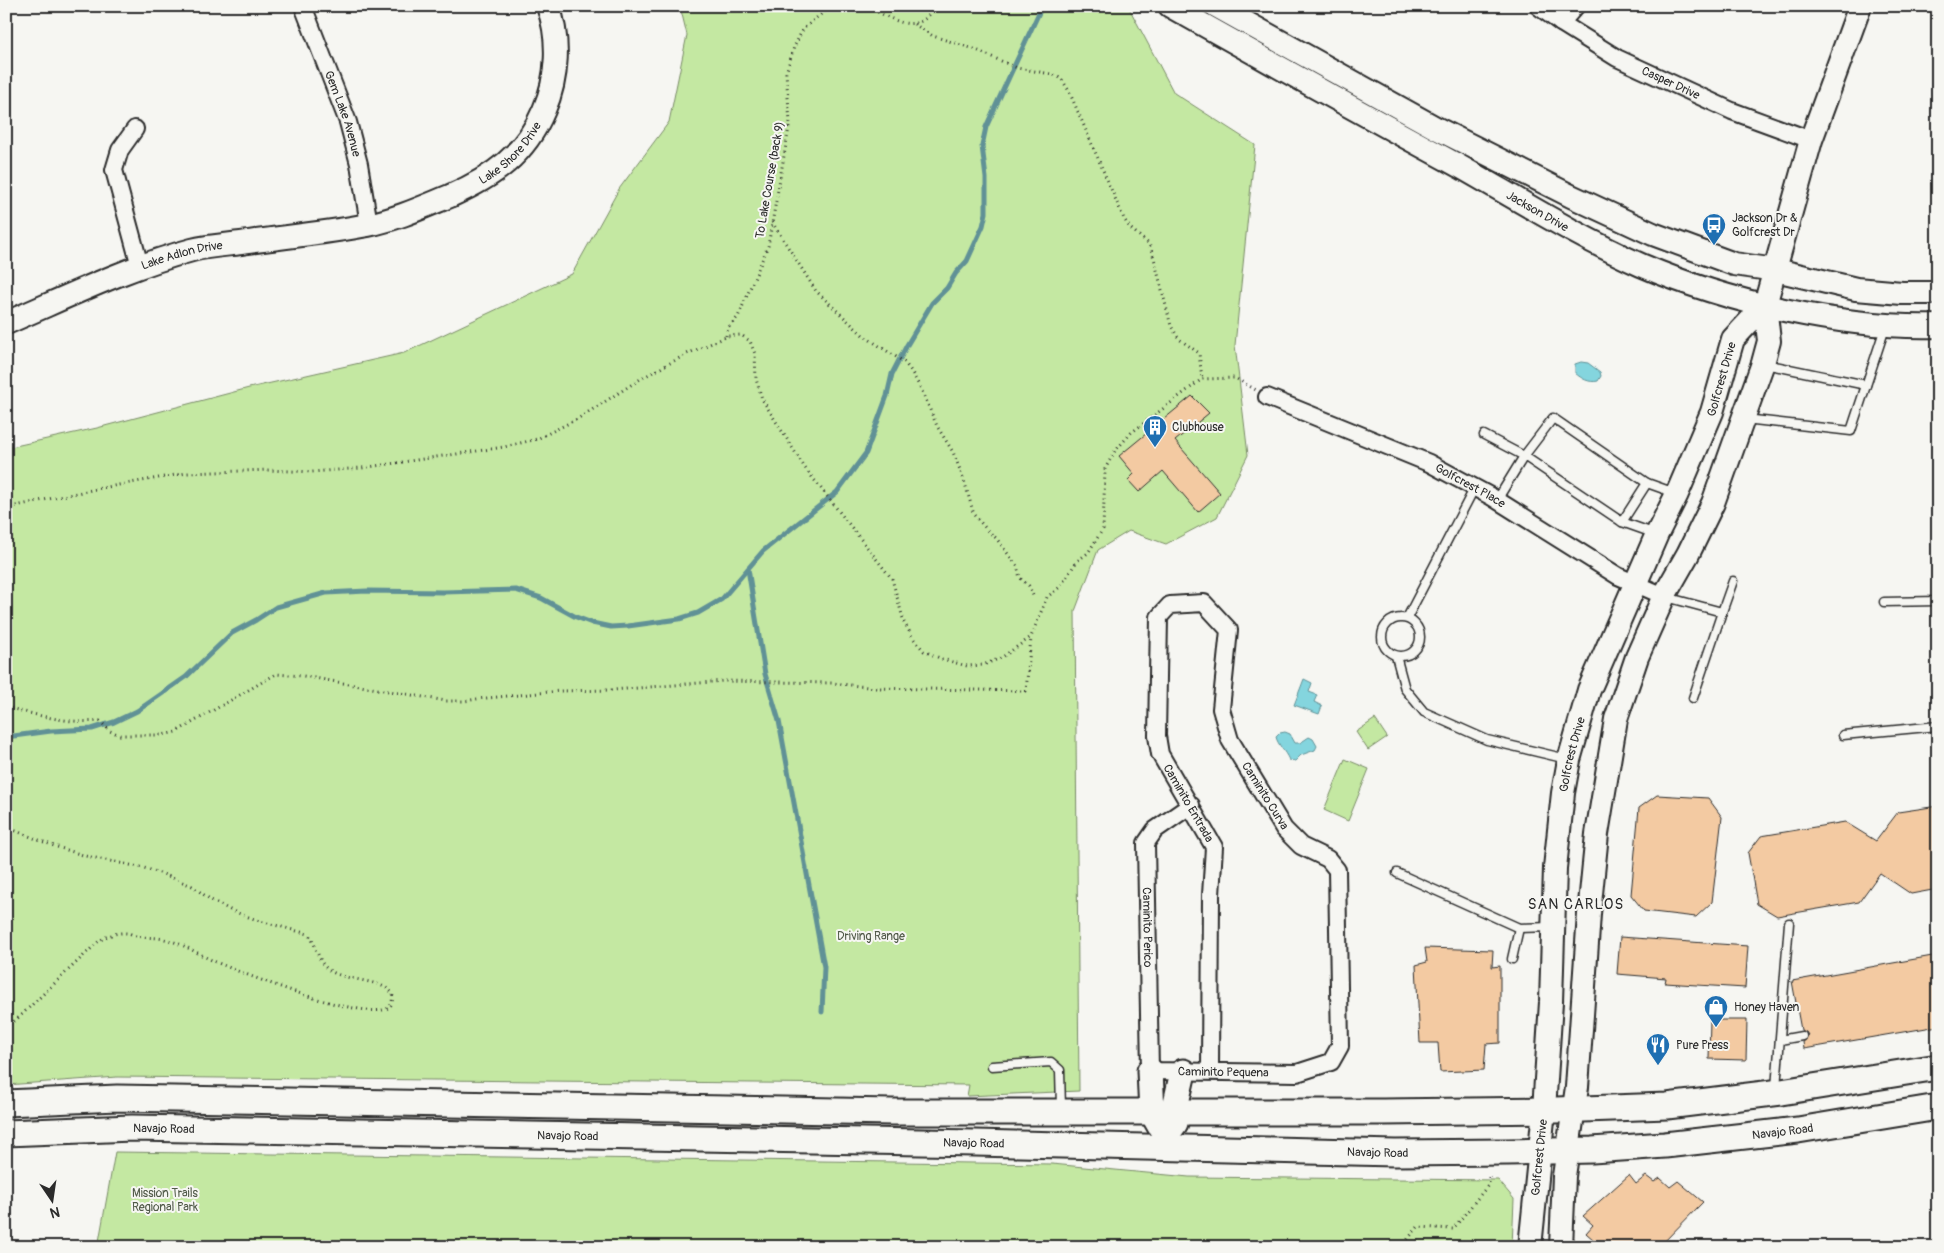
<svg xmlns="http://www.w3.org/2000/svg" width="1944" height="1253" font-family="Pangolin,sans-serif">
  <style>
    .green { fill: #c4e8a2; stroke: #788a66 }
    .water { fill: #84d5de; stroke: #609196 }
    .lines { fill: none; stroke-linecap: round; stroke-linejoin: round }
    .stream { stroke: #609196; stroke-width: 5 }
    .building { fill: #f3caa2; stroke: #2b2b2b }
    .lane-casing { stroke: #2b2b2b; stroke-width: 11 }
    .street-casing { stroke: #2b2b2b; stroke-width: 20 }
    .secondary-casing { stroke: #2b2b2b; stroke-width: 26 }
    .primary-casing { stroke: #2b2b2b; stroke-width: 29 }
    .path { stroke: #2b2b2b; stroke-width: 3; stroke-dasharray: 1 4; stroke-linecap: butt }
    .lane { stroke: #f6f6f2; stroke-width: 8 }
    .street { stroke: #f6f6f2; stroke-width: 16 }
    .secondary { stroke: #f6f6f2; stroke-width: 22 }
    .primary { stroke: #f6f6f2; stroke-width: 25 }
    .labels { text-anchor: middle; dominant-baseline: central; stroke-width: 4; stroke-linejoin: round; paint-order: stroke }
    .street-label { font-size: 12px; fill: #2b2b2b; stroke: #f6f6f2 }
    .poi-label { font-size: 12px; fill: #2b2b2b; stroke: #f6f6f2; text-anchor: start }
    .park-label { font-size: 12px; fill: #515a49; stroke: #f6f6f2 }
    .quarter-label { font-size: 15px; letter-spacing: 1px; fill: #2b2b2b; stroke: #f6f6f2 }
  </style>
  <rect width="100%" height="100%" fill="#f6f6f2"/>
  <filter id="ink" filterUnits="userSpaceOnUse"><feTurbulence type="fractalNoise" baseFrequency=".02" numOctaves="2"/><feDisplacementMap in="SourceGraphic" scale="10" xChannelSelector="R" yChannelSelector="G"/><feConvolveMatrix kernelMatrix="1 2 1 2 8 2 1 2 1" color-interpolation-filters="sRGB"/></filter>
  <g filter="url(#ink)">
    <g class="green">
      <polygon points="680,6 1128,6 1174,93 1255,145 1235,345 1248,455 1217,517 1166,544 1129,531 1098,550 1075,611 1079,1091 967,1096 969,1085 117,1077 6,1085 6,448 97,428 249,388 404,353 572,274 619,189 669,122 687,35"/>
      <polygon points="1375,719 1387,737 1368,750 1356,732"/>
      <polygon points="1345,759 1369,769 1348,821 1324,810"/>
      <polygon points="115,1152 1052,1164 1189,1177 1498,1180 1514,1199 1512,1247 98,1247"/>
    </g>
    <g class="water">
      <path d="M1581,362L1588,363L1600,372L1601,376L1598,381C1589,383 1582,379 1575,373V364Z"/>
      <polygon points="1304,679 1312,683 1309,692 1317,695 1314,702 1322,706 1319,714 1294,705"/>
      <path d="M1285,732L1290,734L1295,743H1300L1309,737L1313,739L1317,746L1315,750L1301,755L1295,761L1289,760C1285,751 1278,745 1276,737L1280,733Z"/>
    </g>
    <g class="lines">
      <g class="stream">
        <polyline points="748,569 765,674 779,721 824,967 822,1012"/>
        <polyline points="6,737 51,731 92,729 114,722 137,711 186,677 232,633 256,620 276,607 326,593 367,591 443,592 516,590 541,598 576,617 592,623 611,627 628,626 679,619 698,613 722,599 763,551 837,492 866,453 887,396 892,374 907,345 932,303 947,288 956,273 967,261 983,226 986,213 986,178 982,146 986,127 1042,6"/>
      </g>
    </g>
    <g class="building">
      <polygon points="1192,396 1209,413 1175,441 1220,493 1198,512 1163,471 1139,492 1128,480 1134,474 1119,456"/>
      <polygon points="1657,795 1708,798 1722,817 1712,902 1696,917 1644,911 1631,895 1639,808"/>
      <polygon points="1938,806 1938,889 1911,894 1880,873 1859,902 1777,916 1757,904 1748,853 1761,836 1845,822 1876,841 1898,812"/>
      <polygon points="1620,937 1748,946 1745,988 1665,983 1666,978 1617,974"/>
      <polygon points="1425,948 1493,950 1492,967 1500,966 1500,1043 1486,1044 1484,1070 1440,1072 1438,1043 1420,1043 1416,965 1427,962"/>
      <polygon points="1938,955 1938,1026 1804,1049 1803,1042 1806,1040 1808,1035 1806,1032 1801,1030 1792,981"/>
      <polygon points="1710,1020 1747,1020 1746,1060 1709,1059"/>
      <polygon points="1629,1175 1636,1184 1646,1176 1654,1182 1660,1178 1670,1187 1678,1181 1703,1202 1659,1247 1602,1247 1586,1233 1593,1225 1583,1216"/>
    </g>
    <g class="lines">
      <g class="lane-casing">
        <g id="lane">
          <polyline points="1765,364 1866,385"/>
          <polygon points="1553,418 1647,483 1622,522 1524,456"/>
          <polyline points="1745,419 1851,431 1885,328"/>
          <polyline points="1484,435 1524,456 1497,500"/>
          <polyline points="1647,483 1675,493"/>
          <polyline points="1622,522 1656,534"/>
          <polyline points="1666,597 1722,612 1733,581"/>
          <polyline points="1884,602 1938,601"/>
          <circle cx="1401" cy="637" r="19"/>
          <polyline points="1407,618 1475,487"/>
          <polyline points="1396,656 1405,689 1424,712 1487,740 1567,759"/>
          <polyline points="1693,698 1722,612"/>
          <polyline points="1843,735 1938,726"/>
          <polyline points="1397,873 1519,928 1551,927"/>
          <polyline points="1512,959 1519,928"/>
          <polyline points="1780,1040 1802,1036"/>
          <polyline points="992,1066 1051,1062 1060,1070 1061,1108"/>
          <polyline points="1776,1088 1789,923"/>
        </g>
      </g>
      <g class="street-casing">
        <g id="street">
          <path id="s1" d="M303,6L348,122L359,164L369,224"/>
          <path id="s2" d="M1538,6L1561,23L1617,58L1732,111L1811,140"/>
          <polyline points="1561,23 1576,6"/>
          <polyline points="135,129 120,150 114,170 140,266"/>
          <path id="s3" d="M1267,397L1429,463L1492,497L1618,576L1664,596"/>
          <path id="s4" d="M1191,805L1155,830L1146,843L1150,1071L1297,1073L1331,1062L1340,1046L1337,870L1328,859L1301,846L1284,829L1230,740L1221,709L1229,630L1204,603L1170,605L1159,617L1157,736L1160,754L1214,847L1211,895L1210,1071"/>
        </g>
      </g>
      <g class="secondary-casing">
        <g id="secondary">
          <path id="s5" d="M1170,6C1266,60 1362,114 1459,166C1519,200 1578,237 1641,265C1727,302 1844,329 1938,326"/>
          <polyline points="1216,6 1436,128 1571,196 1653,234 1734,264 1776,270 1856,289 1902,293 1938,293"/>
          <path id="s6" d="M6,323C67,297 128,267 192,250C208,246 225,245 241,243C283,237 326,233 368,225C397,219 423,207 450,196C493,177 525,155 544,110C558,78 560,39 548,6"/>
          <path id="s7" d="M1530,1247L1544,1110L1551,1002L1555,868L1563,793L1569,760L1589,690L1657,534L1677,494L1712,412L1733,339L1765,305"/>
          <polyline points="1561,1247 1564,1176 1577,1087 1589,914 1597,834 1616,719 1637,657 1664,596 1688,554 1713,503 1763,363 1769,341 1765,305 1811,140 1860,6"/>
        </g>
      </g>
      <g class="primary-casing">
        <g id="primary">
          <polyline points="1150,1071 1152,1112 1160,1126"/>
          <polyline points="6,1103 117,1098 892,1112 1383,1112 1556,1110 1667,1106 1781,1092 1938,1067"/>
          <polyline points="1172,1127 1175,1123 1174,1112 1183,1072"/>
          <path id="s8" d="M6,1133L132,1128L976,1143L1395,1153L1508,1152L1592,1150L1665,1145L1798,1130L1938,1107"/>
        </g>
      </g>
      <g class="path">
        <path d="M864,6C891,16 915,40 936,6"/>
        <polyline points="914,24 933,36 974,49 1017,68 1051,74 1061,78 1069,91 1124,219 1130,228 1149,244 1154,258 1171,326 1179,339 1199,353 1202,379"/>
        <polyline points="772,222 816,291 864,336 904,362 911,371 921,389 937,426 953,452 964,480 974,515 988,531 996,538 1017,566 1020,578 1029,586 1034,598"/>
        <polyline points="726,336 728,328 738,317 768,246 790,122 786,73 794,47 803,29 826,10 835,6"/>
        <polyline points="6,508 96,489 187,473 269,470 312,472 362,468 504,447 537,439 579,418 642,378 687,354 728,336 741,335 750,341 755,354 756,379 762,399 805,468 892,579 904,622 913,638 924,651 942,659 967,666 983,665 1001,658 1031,637 1047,597 1060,587 1077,561 1088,553 1103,529 1105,469 1115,451 1131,433 1202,379 1235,378 1256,390"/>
        <path d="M6,707C36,715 68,724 100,721L110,731L120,735H162L176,732L276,674L303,676L446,701H465L477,699L560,691L613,690L724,681L833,683L876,688L1026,691L1031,638"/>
        <path d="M6,827L54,846L86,856L144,868L163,874L192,886L211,900L232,911L260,921L308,934C318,945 316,961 329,970C346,982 381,978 393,994C392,999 393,1005 388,1008C366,1022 243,974 216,962C199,955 183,943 164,939C155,937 146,938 137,936C134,936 130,933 127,933C117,932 105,936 98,942L16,1020L6,1026"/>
        <polyline points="1401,1247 1418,1227 1453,1229 1489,1184 1489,1176"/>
      </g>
      <use href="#lane" class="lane"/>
      <use href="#street" class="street"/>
      <use href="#secondary" class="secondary"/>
      <use href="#primary" class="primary"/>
    </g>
  </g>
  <defs>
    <g id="bus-pin" transform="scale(1.25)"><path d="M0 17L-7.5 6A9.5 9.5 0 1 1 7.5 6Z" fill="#1f6fb2" stroke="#f6f6f2"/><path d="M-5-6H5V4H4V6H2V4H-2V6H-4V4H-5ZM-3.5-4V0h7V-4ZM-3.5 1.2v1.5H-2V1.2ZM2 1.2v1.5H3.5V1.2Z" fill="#fff"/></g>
    <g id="building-pin" transform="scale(1.25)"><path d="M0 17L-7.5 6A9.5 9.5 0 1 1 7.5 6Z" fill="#1f6fb2" stroke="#f6f6f2"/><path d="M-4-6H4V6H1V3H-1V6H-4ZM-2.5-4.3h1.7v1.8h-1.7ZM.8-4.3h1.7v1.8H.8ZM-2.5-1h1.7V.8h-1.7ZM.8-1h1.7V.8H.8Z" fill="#fff"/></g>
    <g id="shop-pin" transform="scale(1.25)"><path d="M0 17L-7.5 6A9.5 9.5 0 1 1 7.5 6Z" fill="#1f6fb2" stroke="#f6f6f2"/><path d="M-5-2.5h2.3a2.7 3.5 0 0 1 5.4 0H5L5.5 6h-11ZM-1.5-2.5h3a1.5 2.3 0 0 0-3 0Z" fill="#fff"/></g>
    <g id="restaurant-pin" transform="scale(1.25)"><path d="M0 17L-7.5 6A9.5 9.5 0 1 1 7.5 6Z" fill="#1f6fb2" stroke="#f6f6f2"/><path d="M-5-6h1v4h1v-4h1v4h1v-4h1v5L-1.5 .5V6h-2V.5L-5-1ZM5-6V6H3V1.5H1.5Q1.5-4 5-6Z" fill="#fff"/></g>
  </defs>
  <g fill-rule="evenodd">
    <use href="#bus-pin" x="1714" y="225"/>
    <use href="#building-pin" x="1155" y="427"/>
    <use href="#shop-pin" x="1716" y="1007"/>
    <use href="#restaurant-pin" x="1658" y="1045"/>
  </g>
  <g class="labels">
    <g class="street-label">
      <text stroke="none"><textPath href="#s2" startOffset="154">Casper Drive</textPath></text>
      <text stroke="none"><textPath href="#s1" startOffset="115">Gem Lake Avenue</textPath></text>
      <text stroke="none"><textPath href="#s6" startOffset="540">Lake Shore Drive</textPath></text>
      <text transform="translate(770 180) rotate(-80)">To Lake Course (back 9)</text>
      <text stroke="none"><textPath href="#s5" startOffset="421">Jackson Drive</textPath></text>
      <text stroke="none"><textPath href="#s6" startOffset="189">Lake Adlon Drive</textPath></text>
      <text stroke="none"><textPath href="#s7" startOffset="900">Golfcrest Drive</textPath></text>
      <text stroke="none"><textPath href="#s3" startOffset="222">Golfcrest Place</textPath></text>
      <text stroke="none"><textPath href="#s7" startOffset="495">Golfcrest Drive</textPath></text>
      <text transform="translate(1265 796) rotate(58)">Caminito Curva</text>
      <text stroke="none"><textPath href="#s4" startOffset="1230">Caminito Entrada</textPath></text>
      <text stroke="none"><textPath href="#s4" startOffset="144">Caminito Perico</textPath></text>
      <text stroke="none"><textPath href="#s4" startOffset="361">Caminito Pequena</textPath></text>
      <text stroke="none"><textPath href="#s8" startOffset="158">Navajo Road</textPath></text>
      <text stroke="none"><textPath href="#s8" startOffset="1778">Navajo Road</textPath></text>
      <text stroke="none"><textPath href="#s8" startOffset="562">Navajo Road</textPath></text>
      <text stroke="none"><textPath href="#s8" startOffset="968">Navajo Road</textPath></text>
      <text stroke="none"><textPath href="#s8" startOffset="1372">Navajo Road</textPath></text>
      <text stroke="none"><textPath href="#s7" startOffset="90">Golfcrest Drive</textPath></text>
    </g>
    <g class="poi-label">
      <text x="1732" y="218">Jackson Dr &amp;<tspan x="1732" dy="14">Golfcrest Dr</tspan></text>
      <text x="1172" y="427">Clubhouse</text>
      <text x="1734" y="1007">Honey Haven</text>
      <text x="1676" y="1045">Pure Press</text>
    </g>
    <g class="park-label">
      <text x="871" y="936">Driving Range</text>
      <text x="165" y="1193">Mission Trails<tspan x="165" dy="14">Regional Park</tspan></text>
    </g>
    <g class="quarter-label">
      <text x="1576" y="904">SAN CARLOS</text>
    </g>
  </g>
  <rect width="1944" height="1253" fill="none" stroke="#f6f6f2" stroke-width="25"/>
  <rect x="12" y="12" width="1919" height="1228" fill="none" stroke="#2b2b2b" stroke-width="2" filter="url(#ink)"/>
  <g transform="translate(52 1200) rotate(167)" stroke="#f6f6f2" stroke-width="4" paint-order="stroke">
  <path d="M0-4L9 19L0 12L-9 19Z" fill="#2b2b2b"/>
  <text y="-8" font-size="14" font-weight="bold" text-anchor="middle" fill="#2b2b2b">N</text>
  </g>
</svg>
